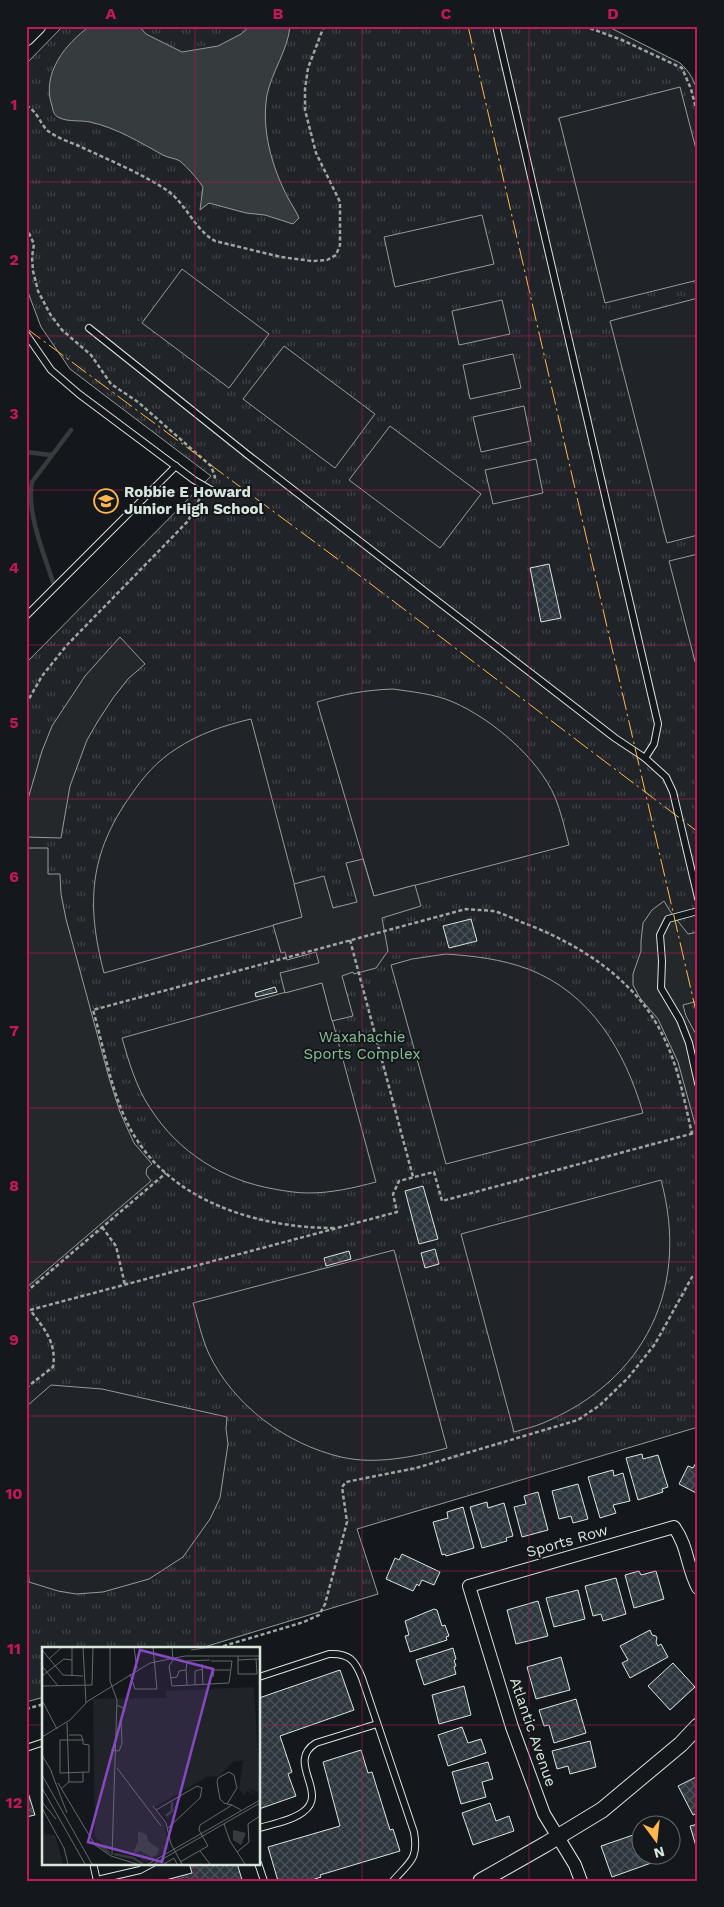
<svg xmlns="http://www.w3.org/2000/svg" width="724" height="1907" font-family="'Work Sans',sans-serif">
  <style>
    .grass { fill: url(#grass-tufts); stroke: #939e99 }
    .garden { fill: #202428; stroke: #939e99 }
    .parking { fill: #24282b; stroke: #939e99 }
    .water { fill: #363b3e; stroke: #939e99 }
    .lines { fill: none; stroke-linecap: round; stroke-linejoin: round }
    .stream { stroke: #363b3e; stroke-width: 4.5 }
    .building { fill: url(#building-cross-hatch); stroke: #d8e6dc }
    .service-casing { stroke: #d8e6dc; stroke-width: 8 }
    .minor-casing { stroke: #d8e6dc; stroke-width: 14 }
    .tertiary-casing { stroke: #d8e6dc; stroke-width: 17 }
    .path { stroke: #9da8a2; stroke-width: 2.5; stroke-dasharray: 4 2.5; stroke-linecap: butt }
    .service { stroke: #14181c; stroke-width: 6 }
    .minor { stroke: #14181c; stroke-width: 12 }
    .tertiary { stroke: #14181c; stroke-width: 15 }
    .power { stroke: #ffb74d; stroke-width: 1; stroke-dasharray: 18 4 2.5 4; stroke-linecap: butt }
    .grid { fill: none; stroke: #c2185b; stroke-width: 1; stroke-opacity: 0.55 }
    .labels { text-anchor: middle; dominant-baseline: central; stroke-width: 4; stroke-linejoin: round; paint-order: stroke }
    .poi-label { font-size: 15px; font-weight: bold; fill: #d8e6dc; stroke: #14181c; text-anchor: start }
    .park-label { font-size: 15px; fill: #8ac095; stroke: #14181c }
    .street-label { font-size: 15px; fill: #d8e6dc; stroke: #14181c }
    .inset-river { fill: none; stroke: #363b3e; stroke-width: 2.5 }
    .inset-road { fill: none; stroke: #626a69; stroke-width: 1 }
    .view { fill: #8948c3; fill-opacity: 0.15; stroke: #8948c3; stroke-width: 2.5 }
    .inset-edge { fill: none; stroke: #d8e6dc; stroke-width: 2.5 }
    .neatline { fill: none; stroke: #c2185b; stroke-width: 2 }
    .grid-label { font-size: 16px; text-anchor: middle; font-weight: bold; fill: #c2185b }
  </style>
  <defs>
    <pattern id="grass-tufts" width="24" height="20" patternUnits="userSpaceOnUse" patternTransform="scale(1.25)"><rect width="24" height="20" fill="#202428"/><path d="M3 7l-1-3M5 7V3M7 7l1-3M15 17l-1-3M17 17v-4M19 17l1-3" fill="none" stroke="#404447"/></pattern>
    <pattern id="building-cross-hatch" width="8" height="8" patternUnits="userSpaceOnUse" patternTransform="scale(1.25)"><rect width="8" height="8" fill="#2c363c"/><path d="M0 0l8 8M0 8l8-8" fill="none" stroke="#4a5358"/></pattern>
  </defs>
  <rect width="100%" height="100%" fill="#14181c"/>
  <path class="grass" d="M63,26H607L680,63C690,72 694,80 698,93V1427L357,1529L378,1594L201,1648H44V1697L26,1702V663L211,476L70,369L41,327L26,287V64Z"/>
  <g class="garden">
    <polygon points="680,87 698,157 698,280 605,303 559,118"/>
    <polygon points="482,215 494,264 395,287 384,237"/>
    <polygon points="182,269 269,334 229,388 142,323"/>
    <polygon points="698,298 698,535 667,543 610,321"/>
    <polygon points="502,300 510,334 459,345 452,311"/>
    <polygon points="284,346 375,414 335,468 243,399"/>
    <polygon points="513,354 521,388 470,399 463,365"/>
    <polygon points="524,406 531,441 481,452 473,417"/>
    <polygon points="390,426 481,494 440,548 349,480"/>
    <polygon points="536,459 543,493 493,504 485,470"/>
    <polygon points="698,554 698,673 669,561"/>
    <path d="M393,689C413,692 435,694 453,702C492,719 538,758 555,797C561,812 565,829 569,845L374,896L317,702C344,694 365,690 393,689Z"/>
    <path d="M251,719L303,917L104,973C86,904 89,854 131,795C143,777 158,760 176,749C198,734 225,725 251,719Z"/>
    <path d="M446,954C474,956 501,959 528,969C591,993 625,1051 643,1113L446,1164L391,965L412,959Z"/>
    <path d="M322,982L376,1182C353,1188 332,1193 308,1193C297,1193 285,1191 274,1189C223,1180 179,1153 150,1108C136,1087 129,1062 122,1038Z"/>
    <path d="M661,1180C690,1287 646,1380 543,1423C534,1427 524,1429 514,1432L461,1234Z"/>
    <path d="M394,1250L447,1448C414,1457 375,1465 341,1457C286,1444 234,1406 209,1354C202,1339 198,1320 193,1303Z"/>
    <polygon points="51,1385 102,1389 227,1417 226,1429 228,1444 220,1498 210,1519 183,1557 149,1579 103,1592 76,1594 58,1591 29,1582 26,1526 27,1406"/>
  </g>
  <g class="parking">
    <polygon points="120,637 145,664 128,679 113,698 98,721 87,740 70,786 61,838 26,837 28,799 42,751 52,726 85,676"/>
    <polygon points="26,848 48,848 48,874 60,874 61,894 66,919 109,1078 120,1112 134,1143 152,1164 147,1168 146,1174 151,1181 26,1288"/>
    <polygon points="363,859 374,896 415,885 421,906 382,918 388,951 376,968 354,974 353,972 342,976 353,1016 332,1021 322,983 285,993 280,973 319,963 316,952 287,960 285,952 281,953 273,925 302,917 294,884 324,876 333,908 357,902 346,863"/>
    <polygon points="664,901 670,911 688,934 698,932 698,1001 683,1005 686,1016 698,1038 698,1135 678,1062 658,1019 640,998 633,985 633,974 641,951 641,941 643,923 652,910"/>
  </g>
  <path class="water" d="M90,26H139L146,34L182,52L218,46L241,34L250,26H290C288,50 272,71 267,95C261,130 272,167 288,198C292,205 296,211 299,218L293,224L265,215L246,213L209,203L200,210L203,187C196,177 189,169 180,161C175,158 168,158 163,155C139,142 117,128 90,122C81,120 68,122 60,118C54,116 53,111 52,106C41,74 65,44 90,26Z"/>
  <g class="lines">
    <g class="stream">
      <polyline points="26,452 51,455"/>
      <path d="M53,582C44,554 26,511 32,482L71,430"/>
    </g>
  </g>
  <g class="building">
    <polygon points="549,564 561,618 541,622 530,568"/>
    <polygon points="471,919 477,941 449,948 443,926"/>
    <polygon points="275,987 277,992 256,997 255,993"/>
    <polygon points="423,1186 438,1239 419,1244 405,1191"/>
    <polygon points="435,1249 439,1264 425,1268 421,1253"/>
    <polygon points="349,1251 351,1259 326,1266 324,1258"/>
    <polygon points="642,1454 643,1459 658,1455 668,1487 662,1489 663,1492 638,1500 626,1458"/>
    <polygon points="698,1459 698,1494 679,1484 688,1466 693,1468"/>
    <polygon points="613,1470 614,1476 623,1473 630,1501 613,1505 616,1513 600,1518 588,1477"/>
    <polygon points="578,1484 588,1519 573,1523 571,1516 559,1519 552,1491"/>
    <polygon points="538,1492 548,1530 522,1537 514,1507 526,1504 524,1496"/>
    <polygon points="487,1502 488,1508 504,1503 513,1536 506,1538 507,1541 482,1548 470,1507"/>
    <polygon points="463,1507 474,1548 446,1556 445,1554 442,1555 433,1522 448,1518 447,1512"/>
    <polygon points="402,1554 440,1572 434,1585 422,1580 419,1586 417,1584 413,1591 386,1579 395,1558 399,1560"/>
    <polygon points="639,1571 641,1575 656,1571 664,1599 634,1608 625,1575"/>
    <polygon points="616,1578 626,1614 603,1621 601,1614 593,1616 585,1586"/>
    <polygon points="578,1590 585,1619 554,1627 546,1598"/>
    <polygon points="538,1601 548,1636 516,1644 507,1610"/>
    <polygon points="434,1609 437,1610 442,1626 445,1625 449,1636 446,1637 447,1640 410,1652 405,1636 409,1635 405,1621"/>
    <polygon points="650,1630 652,1635 656,1636 657,1638 656,1642 658,1646 661,1644 668,1657 630,1678 622,1663 628,1660 620,1646"/>
    <polygon points="453,1648 456,1659 454,1660 456,1666 454,1667 456,1674 424,1685 416,1660"/>
    <polygon points="561,1657 570,1690 536,1699 527,1667"/>
    <polygon points="673,1663 695,1687 670,1710 648,1686"/>
    <polygon points="340,1670 354,1710 280,1736 292,1772 288,1774 296,1796 259,1809 259,1698"/>
    <polygon points="464,1686 471,1715 439,1724 432,1695"/>
    <polygon points="576,1699 586,1733 554,1743 549,1725 544,1726 539,1710"/>
    <polygon points="462,1727 468,1743 481,1739 486,1753 448,1766 438,1735"/>
    <polygon points="590,1741 596,1767 570,1774 568,1766 557,1769 552,1751"/>
    <polygon points="361,1750 368,1773 372,1772 390,1830 393,1829 400,1851 320,1875 321,1877 309,1881 278,1881 268,1847 340,1826 323,1762"/>
    <polygon points="488,1762 493,1779 482,1782 486,1797 461,1804 452,1772"/>
    <polygon points="698,1776 698,1813 693,1815 678,1786"/>
    <polygon points="26,1786 35,1815 26,1817"/>
    <polygon points="490,1803 496,1821 509,1816 514,1831 473,1845 462,1813"/>
    <polygon points="698,1824 698,1853 690,1826"/>
    <polygon points="642,1832 642,1854 651,1854 654,1862 612,1877 601,1846"/>
    <polygon points="189,1863 237,1863 242,1880 245,1881 162,1881 192,1873"/>
  </g>
  <g class="lines">
    <g class="service-casing">
      <g id="service">
        <polyline points="496,26 658,724 654,744 645,758 666,777 673,792 698,898"/>
        <polyline points="89,328 248,455 615,738 645,758"/>
        <polyline points="26,334 51,370 79,394 194,480 218,494"/>
        <polyline points="26,616 176,466"/>
        <polyline points="698,911 668,919 660,935 662,961 661,988 680,1020 689,1043 698,1083"/>
        <path d="M259,1677L329,1654C349,1653 355,1660 362,1678L414,1832C419,1860 409,1862 393,1881"/>
        <polyline points="26,1748 44,1742"/>
        <path d="M259,1828C273,1824 291,1821 303,1812C330,1793 285,1762 316,1743L377,1724"/>
        <polyline points="93,1863 97,1881"/>
        <polyline points="258,1863 264,1881"/>
        <polyline points="97,1880 140,1870 153,1863"/>
      </g>
    </g>
    <g class="minor-casing">
      <path id="minor" d="M581,1881L575,1865L544,1814L512,1727L469,1586L674,1527C688,1546 687,1568 698,1588"/>
    </g>
    <g class="tertiary-casing">
      <g id="tertiary">
        <polyline points="26,38 38,26"/>
        <polyline points="481,1881 546,1844 602,1810 681,1744 698,1726"/>
      </g>
    </g>
    <g class="path">
      <polyline points="584,26 622,40 682,68 691,89 698,116"/>
      <path d="M26,106C37,110 40,124 48,131C57,138 70,142 79,146C109,160 141,173 168,191C187,205 194,229 215,241L281,257L312,261L327,260L336,255L340,245V202L316,153L305,110V89L308,68L324,26"/>
      <polyline points="26,227 34,244 32,257 33,271 38,291 50,314 62,330 91,355 111,384 138,402 211,466 215,477 213,480"/>
      <polyline points="26,704 42,676 67,645 188,521 202,494"/>
      <polyline points="350,940 413,1177"/>
      <polyline points="102,1227 116,1246 125,1285"/>
      <path d="M334,1228C262,1228 178,1204 137,1140C113,1104 105,1051 93,1010L466,909C475,910 484,910 493,911C502,913 512,918 521,922C576,942 634,978 661,1032C678,1064 684,1099 692,1134"/>
      <polyline points="26,1292 166,1173"/>
      <polyline points="26,1305 30,1310 397,1212 393,1194 399,1181 434,1172 442,1201 698,1132"/>
      <path d="M26,1388L53,1367C57,1343 44,1328 30,1310"/>
      <polyline points="217,1648 304,1622 319,1615 325,1604 347,1522 342,1487 346,1482 416,1468 578,1420 600,1405 628,1378 655,1344 692,1277 698,1274"/>
      <polyline points="26,1709 44,1704"/>
    </g>
    <use href="#service" class="service"/>
    <use href="#minor" class="minor"/>
    <use href="#tertiary" class="tertiary"/>
    <g class="power">
      <polyline points="468,26 698,1020"/>
      <polyline points="26,328 347,566 698,832"/>
    </g>
  </g>
  <path class="grid" d="M195,26V1648M362,26V1881M529,26V1881M26,182H698M26,336H698M26,490H698M26,645H698M26,799H698M26,953H698M26,1108H698M26,1262H698M26,1416H698M26,1571H698M26,1725H44M259,1725H698M195,1863V1881"/>
  <defs>
    <g id="school-ring" transform="scale(1.25)"><circle r="9.5" fill="#14181c" stroke="#ffb74d" stroke-width="1.5"/><path d="M0-5L7-2L0 1L-7-2ZM-4 1L0 2.5L4 1V4Q0 6-4 4Z" fill="#ffb74d"/></g>
  </defs>
  <g fill-rule="evenodd">
    <use href="#school-ring" x="106" y="501"/>
  </g>
  <g class="labels">
    <g class="poi-label">
      <text x="124" y="492">Robbie E Howard<tspan x="124" dy="17">Junior High School</tspan></text>
    </g>
    <g class="park-label">
      <text x="362" y="1037">Waxahachie<tspan x="362" dy="17">Sports Complex</tspan></text>
    </g>
    <g class="street-label">
      <text transform="translate(567 1541) rotate(-16)">Sports Row</text>
      <text transform="translate(533 1732) rotate(71)">Atlantic Avenue</text>
    </g>
  </g>
  <g transform="translate(42 1647)">
    <rect width="218" height="218" fill="#14181c"/>
    <path d="M212,40L216,113L192,114L177,129L165,130L111,161L122,176L127,202L105,216L99,214L96,208L63,199L53,190L51,52L124,51V44ZM0,187L13,188L21,217H0Z" fill="#202428"/>
    <path d="M216,100L217,146L206,141L213,148L204,144L203,149L197,142L201,114L214,111Z" fill="#202428"/>
    <path d="M177 51a8 8 0 1 1 16 0a8 8 0 1 1-16 0ZM193 57a9 9 0 1 1 18 0a9 9 0 1 1-18 0ZM152,51L159,54L155,72L135,66L141,54ZM161 62a9 9 0 1 1 18 0a9 9 0 1 1-18 0ZM106,56V78H85L91,62ZM114,57L129,62L135,78H114ZM183 83a14 14 0 1 1 28 0a14 14 0 1 1-28 0ZM85,85H106V107L90,101ZM114,85L128,90L135,107H114ZM166,96H177L176,122H166ZM85,114H106V135L93,132ZM114,114H135L133,126L125,133L114,135ZM54,120H67V140H54ZM54,142H67V166H54ZM54,168H67L66,188H53Z" fill="#202428"/>
    <path d="M191,183L204,186L199,198L191,193ZM96,184L105,188L106,194L117,202L115,208L109,210L99,204L91,206L96,195Z" fill="#363b3e"/>
    <path class="inset-river" d="M124,169L130,164V155M54,196L68,206M72,207L91,211L101,217"/>
    <path class="inset-road" d="M41,0L44,56M68,0V34L75,53L70,208M92,0L95,22M130,0L131,13L127,19L130,39L187,36L190,14H169M0,3L21,28L41,29M149,3L170,0M196,9V27H215L214,12H218M7,12L20,0M196,13L214,12M160,17L161,38M0,19L16,39M144,23L145,38M88,27L93,42H115L111,0M0,29L22,12L30,13M30,29V0M171,30L172,23H188M128,31L135,30L137,24L144,23L145,14L168,13M153,38V24L161,22M0,39L50,38L51,0M1,55L15,82M27,88H39L41,93M0,90L28,73L46,54L108,16L143,9H218M18,93H41V97L47,98V125L18,126ZM69,103L77,104L80,97L79,72L83,62L75,58M0,108L10,125M75,121L119,179M9,124L25,166M0,128L50,217M27,135H41V126M16,136L53,198L69,209L95,217M0,141L43,217M19,142L27,135L25,76M0,155L14,172M185,157L195,141L192,128L187,125L176,131L175,135L178,152L182,156L185,157L190,158M111,159L124,176L129,197L140,217M0,161L22,201L26,217M114,163L155,139L160,141L158,151L126,181M182,177L188,194L203,217M158,204L168,217M195,205L207,195L206,177L218,169M138,215L166,199L157,183L158,178L190,158L199,163M106,217L218,153M112,217L218,156M122,217L132,211L135,217"/>
    <path class="view" d="M98,3L171,22L120,215L46,195Z"/>
    <rect width="218" height="218" class="inset-edge"/>
  </g>
  <rect width="724" height="1907" fill="none" stroke="#14181c" stroke-width="55"/>
  <g transform="translate(656 1840) rotate(165)"><circle r="24" fill="#14181c" stroke="#626a69"/>
  <path d="M0-4L9 19L0 12L-9 19Z" fill="#ffb74d"/>
  <text y="-8" font-size="14" font-weight="bold" text-anchor="middle" fill="#d8e6dc">N</text>
  </g>
  <rect x="28" y="28" width="668" height="1852" class="neatline"/>
  <g class="grid-label">
    <text x="111" y="19">A</text>
    <text x="278" y="19">B</text>
    <text x="446" y="19">C</text>
    <text x="613" y="19">D</text>
    <text x="14" y="110">1</text>
    <text x="14" y="265">2</text>
    <text x="14" y="419">3</text>
    <text x="14" y="573">4</text>
    <text x="14" y="728">5</text>
    <text x="14" y="882">6</text>
    <text x="14" y="1036">7</text>
    <text x="14" y="1191">8</text>
    <text x="14" y="1345">9</text>
    <text x="14" y="1499">10</text>
    <text x="14" y="1654">11</text>
    <text x="14" y="1808">12</text>
  </g>
</svg>
